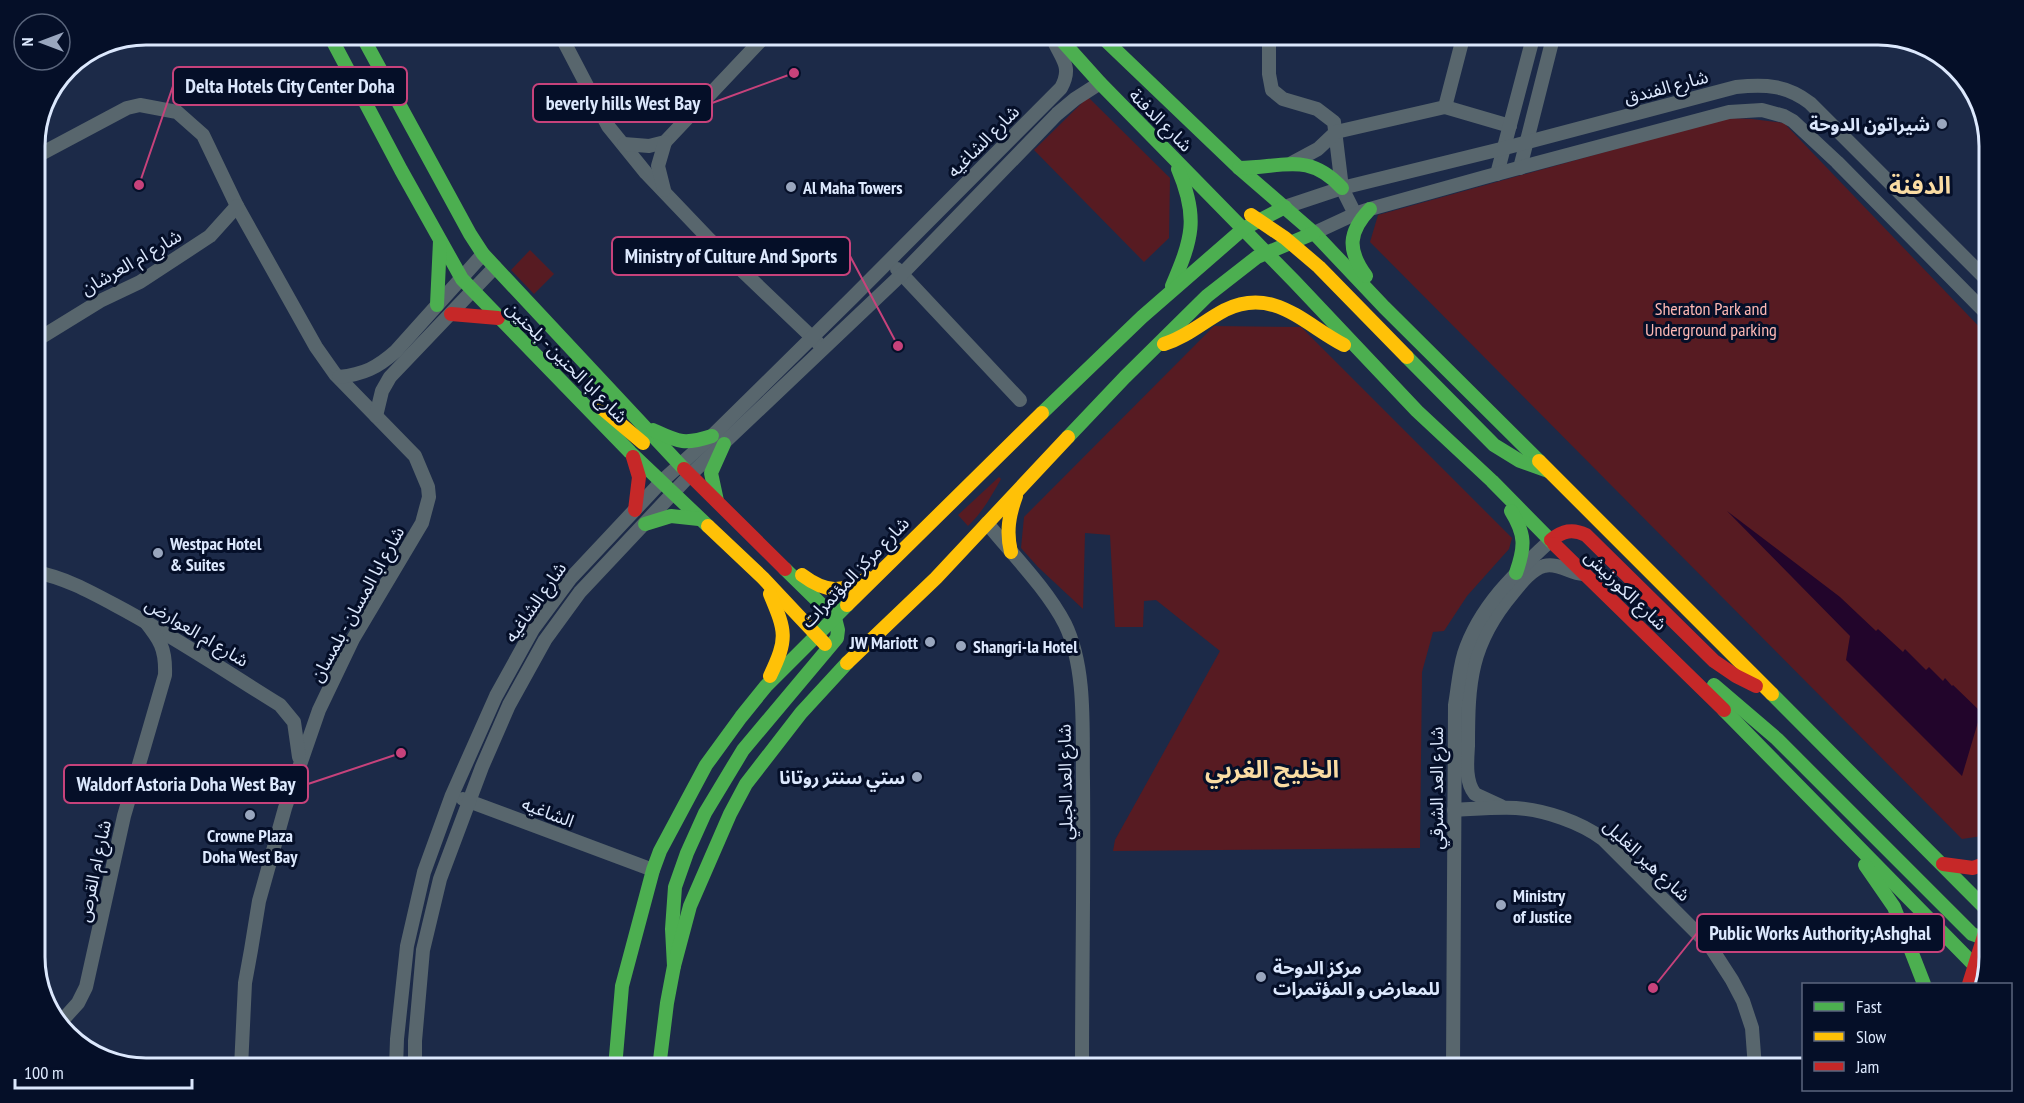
<svg xmlns="http://www.w3.org/2000/svg" width="2024" height="1103" font-family="'PT Sans Narrow','Noto Sans Arabic',sans-serif">
  <style>
    .green { fill: #571b22 }
    .water { fill: #22052b }
    .lines { fill: none; stroke-linecap: round; stroke-linejoin: round }
    .street { stroke: #58666d; stroke-width: 14 }
    .fast { stroke: #4caf50; stroke-width: 14 }
    .slow { stroke: #ffc107; stroke-width: 14 }
    .jam { stroke: #c62828; stroke-width: 14 }
    .poi-dot { fill: #99a6be; stroke: #050f28; stroke-width: 2 }
    .labels { text-anchor: middle; dominant-baseline: central; stroke-width: 6; stroke-linejoin: round; paint-order: stroke }
    .street-label { font-size: 18px; fill: #dce8fd; stroke: #050f28 }
    .poi-label { font-size: 18px; font-weight: bold; fill: #dce8fd; stroke: #050f28; text-anchor: start }
    .park-label { font-size: 18px; fill: #feb8b4; stroke: #050f28 }
    .district-label { font-size: 24px; font-weight: bold; fill: #fadca3; stroke: #050f28 }
    .rim { fill: none; stroke: #dce8fd; stroke-width: 3 }
    .leader { fill: none; stroke: #c7427b; stroke-width: 2 }
    .callout-dot { fill: #c7427b; stroke: #050f28; stroke-width: 2 }
    .callout { fill: #050f28; stroke: #c7427b; stroke-width: 2 }
    .callout-label { font-size: 20px; text-anchor: middle; font-weight: bold; fill: #dce8fd }
  </style>
  <rect width="100%" height="100%" fill="#1c2a48"/>
  <g class="green">
    <polygon points="1088,97 1170,178 1169,238 1144,262 1034,150"/>
    <polygon points="1727,118 1752,119 1784,123 1989,337 1989,835 1962,839 1370,242 1378,215"/>
    <polygon points="530,250 554,274 534,294 511,270"/>
    <polygon points="1214,326 1301,327 1512,538 1509,549 1467,596 1444,631 1433,632 1422,672 1420,848 1113,851 1115,840 1220,651 1156,600 1144,601 1143,627 1115,627 1110,535 1085,533 1083,609 1038,567 1021,548 1024,517"/>
    <path d="M999,477L1001,479C992,495 982,513 968,526L958,515Z"/>
  </g>
  <polygon class="water" points="1727,511 1840,597 1876,631 1878,629 1903,652 1905,649 1926,670 1929,667 1943,681 1945,678 1952,686 1953,685 1981,712 1962,776 1846,660 1850,636"/>
  <g class="lines">
    <g class="street">
      <polyline points="560,34 608,126 646,173 709,239 818,343"/>
      <polyline points="1269,34 1269,74 1272,90 1283,99 1317,109 1334,122 1342,188 1355,214"/>
      <polyline points="1445,107 1510,126"/>
      <polyline points="624,144 649,146 665,142 767,34"/>
      <polyline points="35,157 127,108 140,105 177,112 203,135 237,206 316,347 335,374 415,456 428,487 429,497 422,523 353,639 319,710 285,808 259,901 251,950 245,983 241,1068"/>
      <polyline points="1292,163 1318,149 1336,132 1445,107 1464,34"/>
      <polyline points="1520,168 1554,34"/>
      <polyline points="1497,174 1534,34"/>
      <polyline points="664,190 658,166 665,142"/>
      <path d="M1285,207L1342,188L1505,148L1736,87C1766,84 1786,85 1810,103L1989,282"/>
      <polyline points="1314,233 1355,214 1370,209 1485,177 1729,112 1762,110 1784,116 1793,121 1837,162 1989,316"/>
      <polyline points="897,269 1020,400"/>
      <polyline points="35,341 100,301 140,282 210,236 237,206"/>
      <path d="M339,377C364,374 377,368 396,351L483,254"/>
      <polyline points="376,416 382,391 390,377 495,267"/>
      <path d="M987,523C1012,554 1047,589 1065,624C1087,669 1082,733 1083,781C1084,877 1082,973 1082,1068"/>
      <path d="M35,572C63,577 89,591 115,605C172,635 225,671 280,705L294,722L299,757"/>
      <polyline points="463,799 653,870"/>
      <path d="M1501,806L1475,794C1465,782 1467,761 1468,746C1468,682 1470,644 1513,593C1521,583 1532,569 1544,566C1557,562 1570,573 1583,574"/>
      <path d="M1454,810C1475,809 1496,807 1516,808C1545,810 1580,822 1603,839L1710,946L1732,980L1743,1001L1752,1028L1755,1068"/>
      <path d="M59,1024L78,1003L86,987L124,816L165,675C166,648 160,640 144,620"/>
      <polyline points="406,1067 542,1068"/>
      <path d="M396,1068L397,1039L407,946L424,872L452,795L496,696L533,629L570,579L661,482L712,436L852,298L1061,88C1073,66 1061,59 1053,39"/>
      <polyline points="415,1068 415,1041 423,950 440,879 482,767 509,705 545,640 580,592 690,475 902,274 1057,114 1075,99 1100,83"/>
      <path d="M1453,1068L1455,705C1458,688 1459,671 1464,654C1479,607 1515,573 1551,540"/>
    </g>
    <g class="fast">
      <polyline points="329,34 401,170 462,279 630,452 708,526"/>
      <polyline points="361,34 470,234 483,254 684,469"/>
      <polyline points="1056,34 1100,83 1295,282 1417,411 1492,481 1554,544"/>
      <polyline points="1099,34 1239,168 1314,233 1384,307 1539,461"/>
      <path d="M1239,168C1283,168 1308,151 1342,188"/>
      <path d="M1366,276C1347,250 1348,232 1370,209"/>
      <path d="M1172,286C1192,239 1199,218 1178,169"/>
      <polyline points="437,305 440,241"/>
      <polyline points="1407,357 1494,445 1520,461 1548,471"/>
      <polyline points="1042,413 1142,317 1243,229 1285,207"/>
      <path d="M653,430C679,442 684,445 712,436"/>
      <polyline points="1068,437 1125,377 1207,296 1257,257 1314,233"/>
      <polyline points="717,501 711,473 724,444"/>
      <path d="M1511,511C1526,535 1525,547 1516,573"/>
      <polyline points="645,524 671,516 699,519"/>
      <polyline points="1714,685 1777,739 1972,934 1989,940"/>
      <polyline points="1772,694 1989,912"/>
      <polyline points="1724,710 1985,976"/>
      <polyline points="1865,865 1894,907 1924,984"/>
      <polyline points="674,966 672,929 675,887 687,853 705,813 743,750 837,638 838,630 835,618 785,569"/>
      <polyline points="615,1068 622,986 653,870 660,851 706,765 741,717 766,686 847,605"/>
      <polyline points="659,1068 667,1003 674,966 690,906 730,814 746,784 801,713 847,663"/>
    </g>
    <g class="slow">
      <polyline points="1251,215 1285,238 1319,267 1407,357"/>
      <path d="M1164,344C1187,337 1204,321 1225,310C1274,286 1305,325 1344,345"/>
      <polyline points="597,404 643,443"/>
      <polyline points="1539,461 1772,694"/>
      <polyline points="708,526 763,578 825,644"/>
      <path d="M1011,552C1006,532 1009,515 1016,496"/>
      <path d="M802,575C826,593 842,593 868,578"/>
      <path d="M770,594C786,632 788,638 770,676"/>
      <polyline points="847,605 1042,413"/>
      <polyline points="847,663 936,578 1068,437"/>
    </g>
    <g class="jam">
      <polyline points="451,314 498,318"/>
      <polyline points="633,457 639,477 635,510"/>
      <polyline points="684,469 785,569"/>
      <path d="M1551,540C1563,531 1572,528 1586,535L1714,661L1736,676L1756,686"/>
      <polyline points="1554,544 1724,710"/>
      <polyline points="1943,864 1973,868 1989,862"/>
      <polyline points="1969,984 1989,920"/>
    </g>
  </g>
  <g class="poi-dot">
    <circle cx="1942" cy="124" r="6"/>
    <circle cx="791" cy="187" r="6"/>
    <circle cx="158" cy="553" r="6"/>
    <circle cx="930" cy="642" r="6"/>
    <circle cx="961" cy="646" r="6"/>
    <circle cx="917" cy="777" r="6"/>
    <circle cx="250" cy="815" r="6"/>
    <circle cx="1501" cy="905" r="6"/>
    <circle cx="1261" cy="977" r="6"/>
  </g>
  <g class="labels">
    <g class="street-label">
      <text transform="translate(1666 87) rotate(-15)">شارع الفندق</text>
      <text transform="translate(1161 120) rotate(45)">شارع الدفنة</text>
      <text transform="translate(983 141) rotate(-45)">شارع الشاغيه</text>
      <text transform="translate(131 262) rotate(-30)">شارع ام العرشان</text>
      <text transform="translate(567 362) rotate(45)">شارع ابا الحنين - بلحنين</text>
      <text transform="translate(855 572) rotate(-46)">شارع مركز المؤتمرات</text>
      <text transform="translate(1626 590) rotate(44)">شارع الكورنيش</text>
      <text transform="translate(535 602) rotate(-55)">شارع الشاغيه</text>
      <text transform="translate(357 604) rotate(-61)">شارع ابا المسان - بلمسان</text>
      <text transform="translate(197 632) rotate(31)">شارع ام العوارض</text>
      <text transform="translate(1065 782) rotate(-91)">شارع العد الجبلي</text>
      <text transform="translate(1436 788) rotate(-90)">شارع العد الشرقي</text>
      <text transform="translate(548 812) rotate(21)">الشاغيه</text>
      <text transform="translate(1647 860) rotate(43)">شارع هير الغليل</text>
      <text transform="translate(94 871) rotate(-78)">شارع ام القرص</text>
    </g>
    <g class="poi-label">
      <text x="1930" y="124" text-anchor="end">شيراتون الدوحة</text>
      <text x="803" y="187">Al Maha Towers</text>
      <text x="170" y="543">Westpac Hotel<tspan x="170" dy="21">&amp; Suites</tspan></text>
      <text x="918" y="642" text-anchor="end">JW Mariott</text>
      <text x="973" y="646">Shangri-la Hotel</text>
      <text x="905" y="777" text-anchor="end">ستي سنتر روتانا</text>
      <text x="250" y="835" text-anchor="middle">Crowne Plaza<tspan x="250" dy="21">Doha West Bay</tspan></text>
      <text x="1513" y="895">Ministry<tspan x="1513" dy="21">of Justice</tspan></text>
      <text x="1273" y="967">مركز الدوحة<tspan x="1273" dy="21">للمعارض و المؤتمرات</tspan></text>
    </g>
    <g class="park-label">
      <text x="1711" y="308">Sheraton Park and<tspan x="1711" dy="21">Underground parking</tspan></text>
    </g>
    <g class="district-label">
      <text x="1920" y="185">الدفنة</text>
      <text x="1272" y="769">الخليج الغربي</text>
    </g>
  </g>
  <path d="M0 0H2024V1103H0ZM146 45H1878A101 101 0 0 1 1979 146V957A101 101 0 0 1 1878 1058H146A101 101 0 0 1 45 957V146A101 101 0 0 1 146 45Z" fill="#050f28" fill-rule="evenodd"/>
  <path class="rim" d="M146 45H1878A101 101 0 0 1 1979 146V957A101 101 0 0 1 1878 1058H146A101 101 0 0 1 45 957V146A101 101 0 0 1 146 45Z"/>
  <path class="leader" d="M139 185L173 86M794 73L712 103M898 346L850 256M401 753L308 784M1653 988L1697 933"/>
  <g class="callout-dot">
    <circle cx="139" cy="185" r="6"/>
    <circle cx="794" cy="73" r="6"/>
    <circle cx="898" cy="346" r="6"/>
    <circle cx="401" cy="753" r="6"/>
    <circle cx="1653" cy="988" r="6"/>
  </g>
  <g class="callout">
    <rect x="173" y="67" width="234" height="38" rx="6"/>
    <rect x="533" y="84" width="179" height="38" rx="6"/>
    <rect x="612" y="237" width="238" height="38" rx="6"/>
    <rect x="64" y="765" width="244" height="38" rx="6"/>
    <rect x="1697" y="914" width="247" height="38" rx="6"/>
  </g>
  <g class="callout-label">
    <text x="290" y="93">Delta Hotels City Center Doha</text>
    <text x="623" y="110">beverly hills West Bay</text>
    <text x="731" y="263">Ministry of Culture And Sports</text>
    <text x="186" y="791">Waldorf Astoria Doha West Bay</text>
    <text x="1820" y="940">Public Works Authority;Ashghal</text>
  </g>
  <rect x="1802" y="983" width="210" height="108" fill="#050f28" stroke="#5b667d" stroke-width="1.5"/>
  <rect x="1814" y="1002" width="30" height="9" fill="#4caf50" stroke="#5b667d" stroke-width="1.5"/>
  <text x="1856" y="1013" font-size="18" fill="#dce8fd">Fast</text>
  <rect x="1814" y="1032" width="30" height="9" fill="#ffc107" stroke="#5b667d" stroke-width="1.5"/>
  <text x="1856" y="1043" font-size="18" fill="#dce8fd">Slow</text>
  <rect x="1814" y="1062" width="30" height="9" fill="#c62828" stroke="#5b667d" stroke-width="1.5"/>
  <text x="1856" y="1073" font-size="18" fill="#dce8fd">Jam</text>
  <g transform="translate(42 42) rotate(270)"><circle r="28" fill="#050f28" stroke="#5b667d" stroke-width="1.5"/>
  <path d="M0-4.5L10 22L0 15L-10 22Z" fill="#99a6be"/>
  <text y="-9" font-size="16" font-weight="bold" text-anchor="middle" fill="#dce8fd">N</text>
  </g>
  <path d="M15 1079v9h177v-9" fill="none" stroke="#dce8fd" stroke-width="3"/>
  <text x="24" y="1079" font-size="18" fill="#dce8fd" stroke="#050f28" stroke-width="4.5" paint-order="stroke">100 m</text>
</svg>
